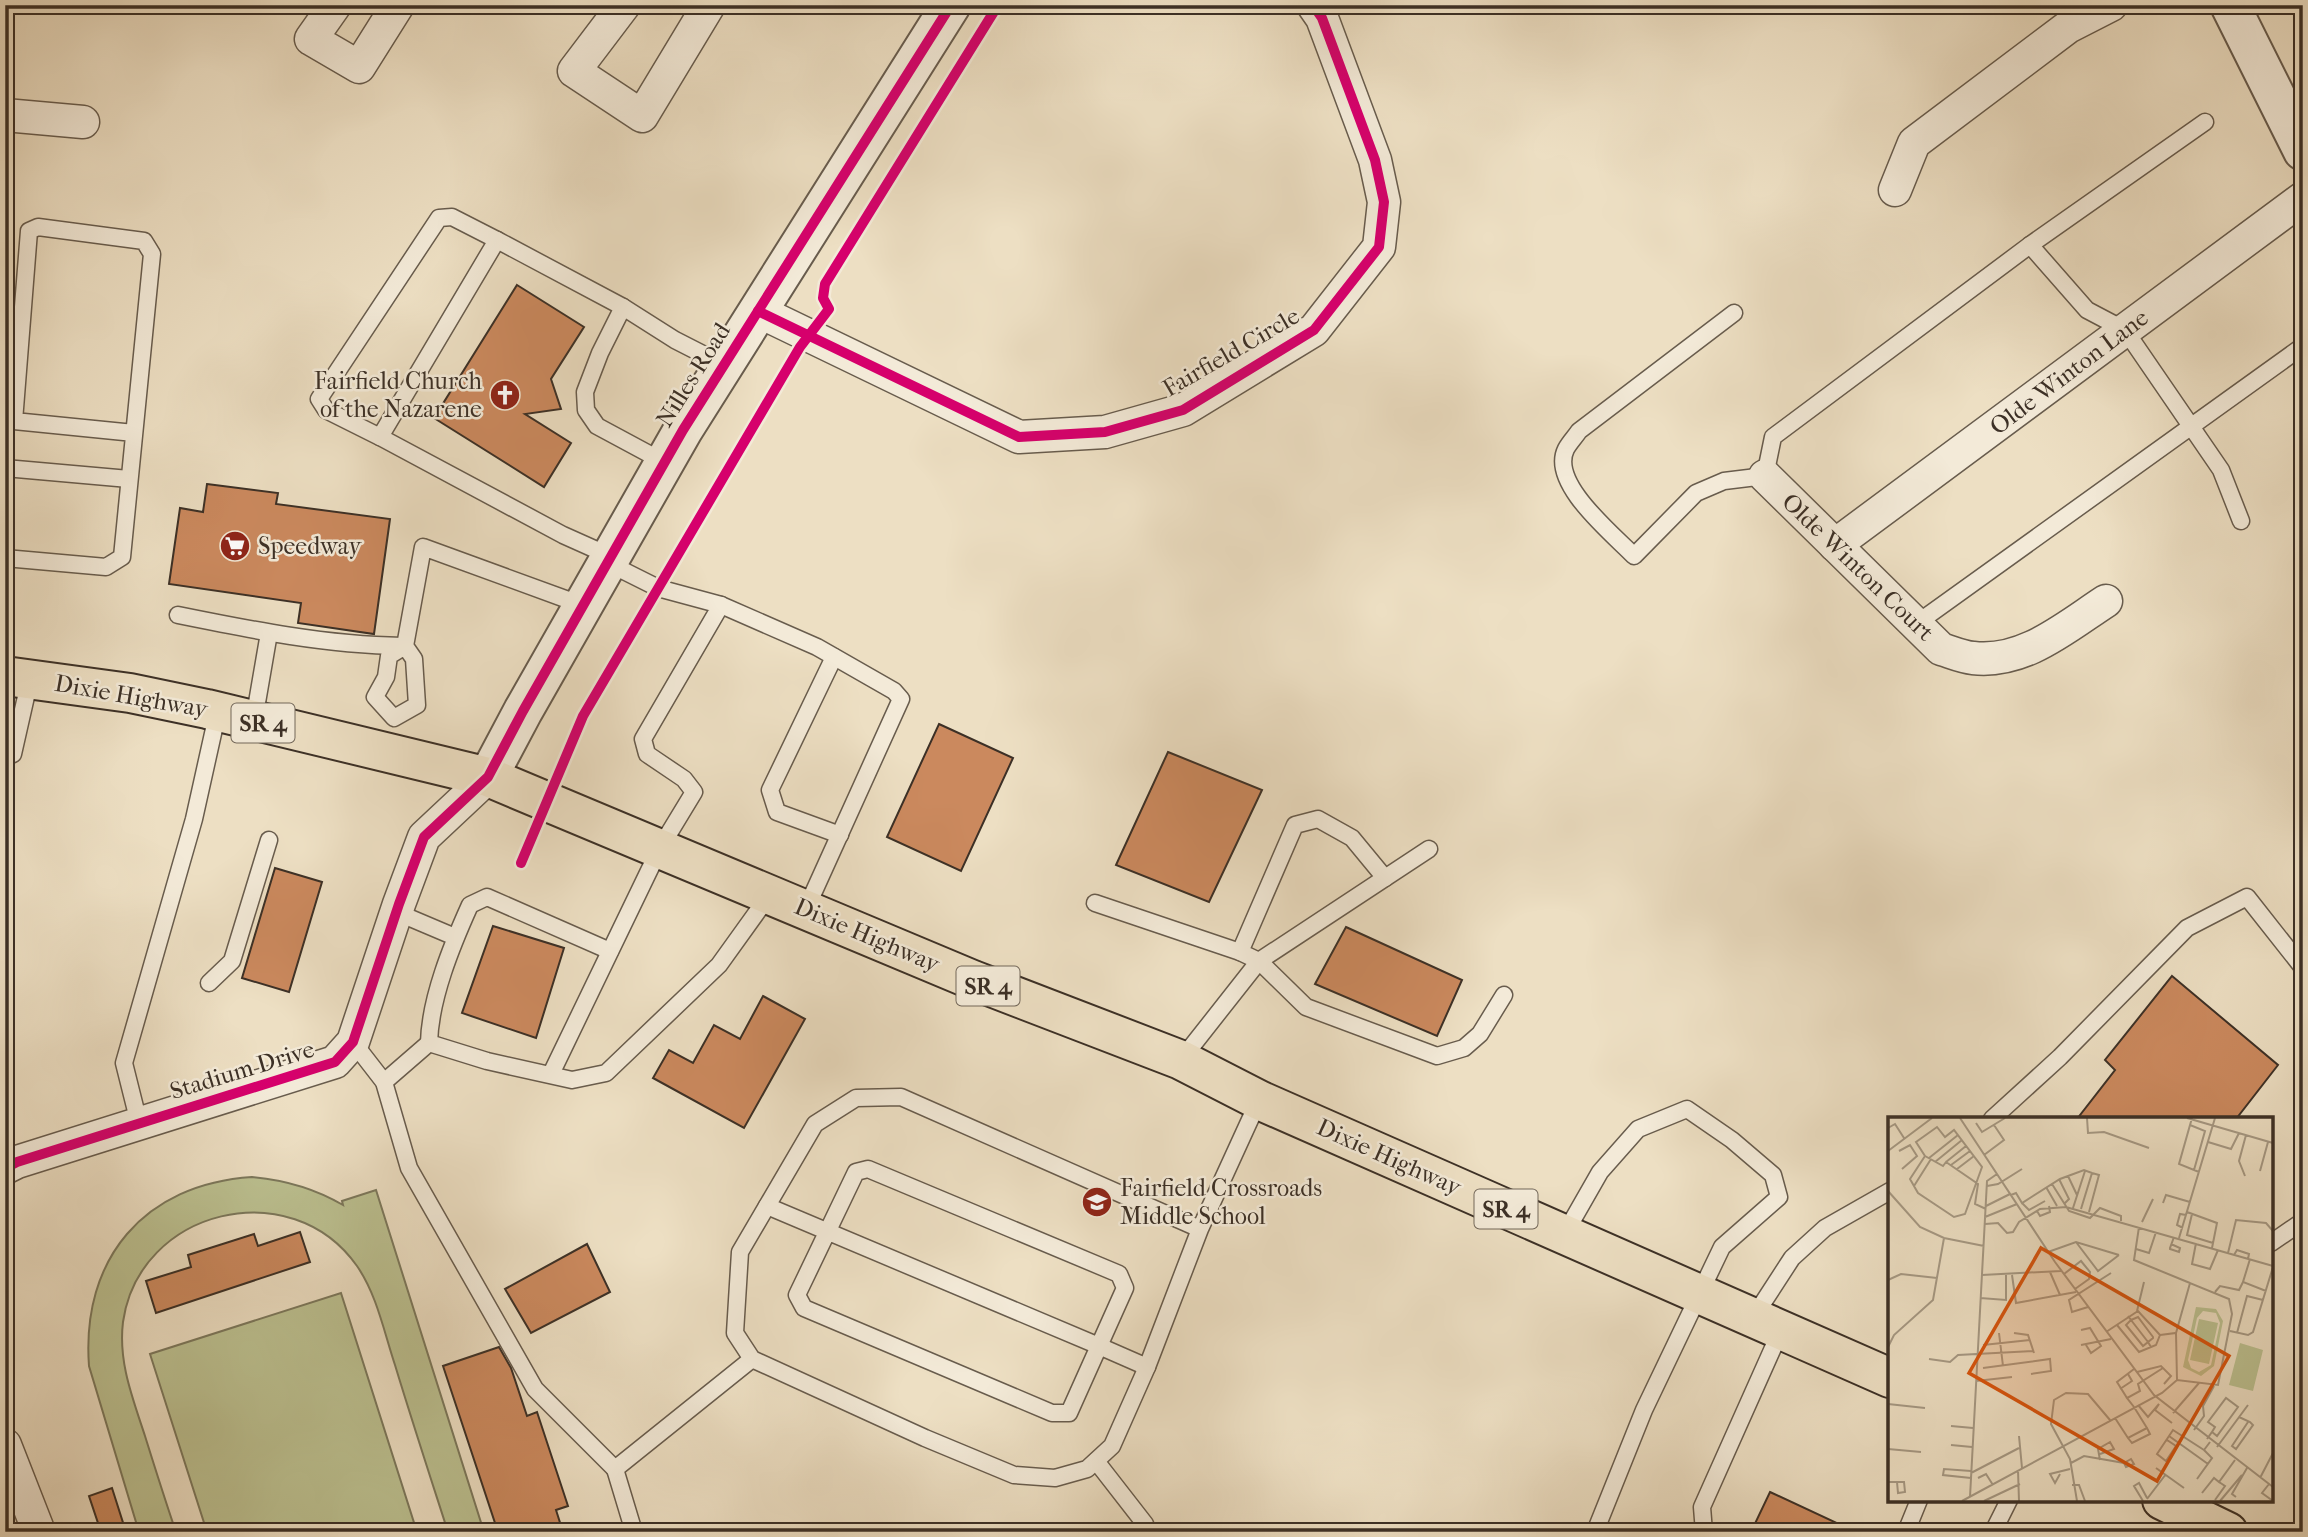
<svg xmlns="http://www.w3.org/2000/svg" width="2308" height="1537" font-family="'IM FELL French Canon',serif">
  <style>
    .green { fill: #bcc191; stroke: #7c785c; stroke-width: 2 }
    .building { fill: #cb895e; stroke: #3c3026; stroke-width: 2 }
    .lines { fill: none; stroke-linecap: round; stroke-linejoin: round }
    .service-casing { stroke: #685c4d; stroke-width: 19 }
    .minor-casing { stroke: #685c4d; stroke-width: 35 }
    .tertiary-casing { stroke: #685c4d; stroke-width: 42 }
    .primary-casing { stroke: #3c3026; stroke-width: 42 }
    .service { stroke: #f3ead8; stroke-width: 16 }
    .minor { stroke: #f3ead8; stroke-width: 32 }
    .tertiary { stroke: #f3ead8; stroke-width: 38 }
    .primary { stroke: #eddfc3; stroke-width: 38 }
    .cycleway-casing { stroke: #f3ead8; stroke-width: 15 }
    .cycleway { stroke: #d6006c; stroke-width: 10 }
    .labels { text-anchor: middle; dominant-baseline: central; stroke-width: 5; stroke-linejoin: round; paint-order: stroke }
    .shield { fill: #f3ead8; stroke: #73685b; stroke-width: 2 }
    .shield-label { font-size: 23px; font-weight: bold; fill: #3c3026 }
    .street-label { font-size: 24px; fill: #3c3026; stroke: #f3ead8 }
    .poi-label { font-size: 24px; fill: #3c3026; stroke: #f3ead8; text-anchor: start }
    .inset-road { fill: none; stroke: #a69984; stroke-width: 2 }
    .view { fill: #d7550f; fill-opacity: 0.15; stroke: #d7550f; stroke-width: 3.5 }
    .inset-edge { fill: none; stroke: #3c3026; stroke-width: 3.5 }
  </style>
  <rect width="100%" height="100%" fill="#eddfc3"/>
  <filter id="stains"><feTurbulence type="fractalNoise" baseFrequency=".00286" numOctaves="4"/><feColorMatrix values="0 0 0 0 .2 0 0 0 0 .09 0 0 0 0 .02 0 0 0 .5 -.17"/></filter>
  <radialGradient id="worn" r=".72"><stop offset=".6" stop-color="#630" stop-opacity="0"/><stop offset="1" stop-color="#630" stop-opacity=".3"/></radialGradient>
  <g class="green">
    <path d="M252,1177C286,1180 314,1188 343,1205L342,1201L376,1190L484,1532H448C430,1476 412,1421 395,1365C384,1332 377,1295 357,1266C291,1172 139,1209 123,1322C118,1362 133,1399 145,1436C155,1468 165,1500 176,1532H139L89,1366C81,1259 144,1184 252,1177Z"/>
    <polygon points="341,1293 417,1532 207,1532 150,1354"/>
  </g>
  <g class="building">
    <polygon points="517,285 584,327 551,379 561,409 525,414 571,443 544,487 434,418"/>
    <polygon points="207,484 278,493 276,504 390,519 374,634 298,623 301,603 169,584 180,508 203,512"/>
    <polygon points="939,724 1013,758 961,871 887,837"/>
    <polygon points="1168,752 1262,790 1209,902 1116,865"/>
    <polygon points="275,868 322,882 289,992 242,978"/>
    <polygon points="493,926 564,948 536,1038 462,1013"/>
    <polygon points="1346,927 1462,980 1437,1036 1315,984"/>
    <polygon points="2172,976 2278,1065 2236,1119 2077,1119 2115,1070 2105,1060"/>
    <polygon points="763,996 805,1019 744,1128 653,1078 669,1050 693,1063 714,1025 740,1039"/>
    <polygon points="300,1232 310,1262 156,1313 146,1281 191,1267 188,1255 254,1234 258,1246"/>
    <polygon points="587,1244 610,1292 531,1333 505,1289"/>
    <polygon points="499,1347 511,1368 527,1416 537,1412 568,1506 556,1510 563,1532 498,1532 443,1366"/>
    <polygon points="112,1488 126,1532 101,1532 89,1496"/>
    <polygon points="1770,1492 1856,1532 1751,1532"/>
  </g>
  <g class="lines">
    <g class="service-casing">
      <g id="service">
        <polyline points="2030,245 2087,310 2125,330 2221,470 2241,521"/>
        <polyline points="623,307 600,353 585,392 586,410 597,426 664,462"/>
        <path d="M1734,313L1579,431C1575,437 1569,443 1566,449C1549,483 1613,534 1634,556L1696,493L1724,481L1765,476L1773,437L2030,245L2205,122"/>
        <polyline points="380,437 326,410 319,399 439,218 452,217 497,240"/>
        <polyline points="5,468 129,479"/>
        <polyline points="610,556 563,535 380,437 497,240 623,307 675,340 724,365"/>
        <polyline points="5,558 106,567 122,557 152,254 144,241 38,227 29,231 14,421 134,433"/>
        <polyline points="721,605 817,647 894,691 901,699 806,909"/>
        <path d="M178,615C252,630 326,645 402,646"/>
        <polyline points="1916,624 2303,346"/>
        <polyline points="405,646 389,656 386,677 375,697 394,718 417,705 414,659 405,646 423,547 582,605"/>
        <polyline points="834,657 770,790 777,812 840,835"/>
        <polyline points="254,720 269,633"/>
        <polyline points="5,757 13,754 30,679"/>
        <polyline points="1385,878 1352,838 1318,819 1295,825 1240,952 1259,961 1306,1007 1437,1056 1464,1048 1480,1034 1504,995"/>
        <polyline points="1095,903 1240,952"/>
        <polyline points="396,912 455,937"/>
        <path d="M610,951L487,897L470,905C452,945 430,998 429,1043L487,1061L572,1080L606,1073L719,965L770,894"/>
        <polyline points="209,983 232,961 269,840"/>
        <polyline points="353,1042 384,1082 409,1168 535,1389 615,1469 752,1359"/>
        <polyline points="1181,1060 1259,961 1429,849"/>
        <polyline points="551,1074 660,848 694,792 684,779 647,754 643,739 721,605 658,588 608,563"/>
        <polyline points="384,1082 429,1043"/>
        <polyline points="1992,1119 2060,1057 2187,928 2247,897 2303,968"/>
        <polyline points="139,1123 124,1063 194,819 218,711"/>
        <polyline points="767,1206 1099,1346 1069,1413 1052,1413 804,1308 797,1295 856,1172 868,1169 1119,1274 1125,1288 1099,1346 1147,1367"/>
        <polyline points="1200,1229 901,1097 856,1098 815,1124 740,1252 735,1333 752,1359 925,1438 1014,1475 1055,1478 1087,1469 1112,1446 1147,1367 1200,1229 1259,1100"/>
        <polyline points="1564,1235 1600,1172 1638,1129 1687,1109 1732,1140 1773,1175 1779,1197 1722,1247 1644,1410 1595,1532"/>
        <polyline points="2271,1243 2303,1221"/>
        <polyline points="1753,1318 1792,1258 1825,1228 1890,1191"/>
        <polyline points="1096,1461 1145,1524 1148,1532"/>
        <polyline points="615,1469 634,1532"/>
        <polyline points="1704,1532 1702,1507 1781,1330"/>
        <polyline points="1906,1532 1919,1500"/>
        <polyline points="1993,1532 2009,1500"/>
      </g>
    </g>
    <g class="minor-casing">
      <g id="minor">
        <polyline points="335,5 311,39 359,67 398,5"/>
        <polyline points="624,5 574,71 642,116 709,5"/>
        <polyline points="5,115 83,122"/>
        <polyline points="1895,190 1914,143 2068,27 2111,5"/>
        <polyline points="758,311 1019,437 1105,432 1183,410 1314,330 1379,247 1384,202 1375,160 1322,18 1313,5"/>
        <path d="M1765,476L1941,649C1951,652 1962,657 1973,658C2024,664 2066,627 2106,601"/>
        <polyline points="1835,545 2303,198"/>
        <polyline points="5,1168 17,1162 335,1062 353,1042 399,904 424,837 488,777"/>
        <polyline points="5,1445 39,1532"/>
      </g>
    </g>
    <g class="tertiary-casing">
      <g id="tertiary">
        <polyline points="2230,5 2303,151"/>
        <polyline points="488,777 523,711 683,430 951,5"/>
      </g>
    </g>
    <g class="primary-casing">
      <g id="primary">
        <polyline points="5,676 130,693 207,709 488,777 973,980 1181,1060 1259,1100 1890,1378"/>
        <polyline points="2162,1500 2228,1532"/>
      </g>
    </g>
    <use href="#service" class="service"/>
    <use href="#minor" class="minor"/>
    <use href="#tertiary" class="tertiary"/>
    <use href="#primary" class="primary"/>
    <g class="cycleway-casing">
      <g id="cycleway">
        <polyline points="758,311 1019,437 1105,432 1183,410 1314,330 1379,247 1384,202 1375,160 1322,18 1313,5"/>
        <polyline points="521,863 583,716 800,347 829,309 823,298 825,284 998,5"/>
        <polyline points="5,1168 17,1162 335,1062 353,1042 399,904 424,837 488,777 523,711 683,430 951,5"/>
      </g>
    </g>
    <use href="#cycleway" class="cycleway"/>
  </g>
  <defs>
    <g id="church-disc" transform="scale(1.575)"><circle r="9.5" fill="#8f2418" stroke="#f3ead8"/><path d="M-1.2-6h2.4v3.5h3.3v2.4h-3.3V6h-2.4V-.1h-3.3v-2.4h3.3Z" fill="#fff"/></g>
    <g id="supermarket-disc" transform="scale(1.575)"><circle r="9.5" fill="#8f2418" stroke="#f3ead8"/><path d="M-6-5.5h2.5l.6 2H6L4.5 2H-2.5L-4.4-4H-6ZM-1.5 3.2a1.3 1.3 0 1 0 .1 0ZM3 3.2a1.3 1.3 0 1 0 .1 0Z" fill="#fff"/></g>
    <g id="school-disc" transform="scale(1.575)"><circle r="9.5" fill="#8f2418" stroke="#f3ead8"/><path d="M0-5L7-2L0 1L-7-2ZM-4 1L0 2.5L4 1V4Q0 6-4 4Z" fill="#fff"/></g>
  </defs>
  <g fill-rule="evenodd">
    <use href="#church-disc" x="505" y="395"/>
    <use href="#supermarket-disc" x="235" y="546"/>
    <use href="#school-disc" x="1097" y="1202"/>
  </g>
  <g class="labels">
    <g class="shield">
      <rect x="231.5" y="703.5" width="63" height="39" rx="5"/>
      <rect x="956.5" y="966.5" width="63" height="39" rx="5"/>
      <rect x="1474.5" y="1189.5" width="63" height="39" rx="5"/>
    </g>
    <g class="shield-label">
      <text x="263" y="723">SR 4</text>
      <text x="988" y="986">SR 4</text>
      <text x="1506" y="1209">SR 4</text>
    </g>
    <g class="street-label">
      <text transform="translate(1231 352) rotate(-30)">Fairfield Circle</text>
      <text transform="translate(2069 372) rotate(-37)">Olde Winton Lane</text>
      <text transform="translate(693 375) rotate(-58)">Nilles Road</text>
      <text transform="translate(1858 567) rotate(44)">Olde Winton Court</text>
      <text transform="translate(131 696) rotate(10)">Dixie Highway</text>
      <text transform="translate(867 935) rotate(23)">Dixie Highway</text>
      <text transform="translate(242 1070) rotate(-17)">Stadium Drive</text>
      <text transform="translate(1389 1157) rotate(24)">Dixie Highway</text>
    </g>
    <g class="poi-label">
      <text x="482" y="381" text-anchor="end">Fairfield Church<tspan x="482" dy="28">of the Nazarene</tspan></text>
      <text x="258" y="546">Speedway</text>
      <text x="1120" y="1188">Fairfield Crossroads<tspan x="1120" dy="28">Middle School</tspan></text>
    </g>
  </g>
  <g transform="translate(1888 1117)">
    <rect width="385" height="385" fill="#eddfc3"/>
    <path d="M308,190L328,192L335,204L326,249L313,259L295,250ZM315,194L328,196L332,206L323,248L311,255L303,251L300,243L309,201ZM311,202L330,206L321,247L302,243ZM352,226L375,233L365,274L341,268Z" fill="#bcc191" fill-rule="evenodd"/>
    <path class="inset-road" d="M72,1L167,145L266,278L385,370M199,1L200,16L216,15L261,31M299,1L385,26M304,1L291,47L311,55M88,6L94,15L117,1M302,8L317,14L306,53M49,10L57,20L66,13L94,50L77,97L66,100L30,76L22,62L37,39L28,25ZM0,11L7,7L16,21M320,25L343,32L351,16M0,34L44,1M11,34L22,28L29,39L14,52M96,38L116,23L106,8M37,39L55,49L58,45L90,67L87,87L98,92M41,41L70,18M47,45L74,23M58,45L78,29M63,48L82,34M69,52L86,39M372,54L380,25M180,59L189,78M357,59L351,44L358,18M171,62L181,82L177,86M164,67L181,94L202,101L212,91L233,99V104M26,69L43,42M99,69L110,67L134,52M158,70L169,89M0,74L32,110L56,121L96,129M123,78L128,76L134,86L172,62L196,53L204,56M134,86L141,93L157,84M275,86L278,78L302,85M98,89L122,77M185,91L197,54M193,92L204,56L211,58L201,95M149,94L152,99L162,95L161,89M299,95L329,106L324,131M304,97L299,118L325,126M97,100L129,87M254,105L265,82M97,107L110,106L119,116L125,115L131,105L152,92L178,90L385,149M251,110L246,143L302,166M295,111L289,108L292,97L298,98M291,121L327,1M188,125L210,154L231,138M308,126L304,147L322,152L330,133M283,127L292,131L291,135L282,132V131L286,120M248,132L261,136L268,115M160,135L188,125L231,138M340,136L348,103L378,106L385,114M346,138L349,133L361,137L360,142M362,142L355,165L378,174M162,155L172,178M176,157L193,144L202,155L201,162L187,172M94,158L173,154M124,158L128,186L188,175M0,163L13,157L49,161M327,175L332,169L351,173L355,165M92,181L118,183V158M200,190L184,195L181,183L223,156M249,194L256,165M240,199L243,203L238,208L255,229L265,221V220L250,200L243,203L260,225L263,230M229,208L251,235L268,228L272,218M193,213L202,211L213,229L203,236L198,228M342,214L360,218L365,215L385,150M218,215L250,194L272,218M111,216L115,249M126,216L140,218L146,236M349,216L359,179L375,183M272,218L288,216L289,263M95,228L142,223M193,228L223,222M0,230L6,218L45,183L56,121M41,242L62,245L70,238L145,234M95,251L162,242L163,254L143,257M249,255L273,249L283,259L276,267M88,264L124,260M232,272L244,264L240,257M239,281L229,265L246,252M0,287L37,291M250,288L260,300L271,287L267,293M246,290L239,281L252,274L250,267L275,251M267,293L284,306M285,296L311,266M351,300L362,305L365,308L348,332L344,329L360,305M227,301L240,321L259,311L246,290M63,309L85,311M306,313L316,299L315,289L326,269M131,319L134,351M281,319L320,347M240,321L244,326L262,317L259,311M319,322L324,315L329,319L350,290L338,281L320,305L327,310L324,315M279,323L288,329L278,344L269,337L285,313L316,333L322,325M63,328L84,330M329,330L360,288M0,332L33,335M212,343L210,332L222,325L226,332L212,337M183,346L196,339L236,346L238,350L246,347L243,342L236,346M268,351L296,371M130,353L131,384M83,356L131,331M172,357L167,366L162,357L182,352M83,361L55,358L56,352L83,354M90,361L98,357L105,368M372,361L385,336M309,362L324,341L316,333M0,365H16L17,375L10,376L9,365M381,367L374,376L385,384M184,368H191L197,384M314,376L326,361L331,365L347,343M82,380L99,64L109,57M348,380L344,377L359,351M259,382L278,357M327,383L337,369L331,365M74,384L274,276L289,263L330,268L344,197L341,182L302,166L288,216M96,384L132,367M189,384L182,342L163,307L166,283L178,276L200,277L222,303M255,384L246,369L251,366L259,381M332,384L354,358"/>
    <path class="view" d="M153,131L341,239L269,364L81,256Z"/>
    <rect width="385" height="385" class="inset-edge"/>
  </g>
  <rect width="2308" height="1537" fill="none" stroke="#eddfc3" stroke-width="28"/>
  <rect x="7" y="7" width="2294" height="1523" fill="none" stroke="#3c3026" stroke-width="3.5"/>
  <rect x="14" y="14" width="2280" height="1509" fill="none" stroke="#3c3026" stroke-width="2"/>
  <rect width="100%" height="100%" filter="url(#stains)"/>
  <rect width="100%" height="100%" fill="url(#worn)"/>
</svg>
